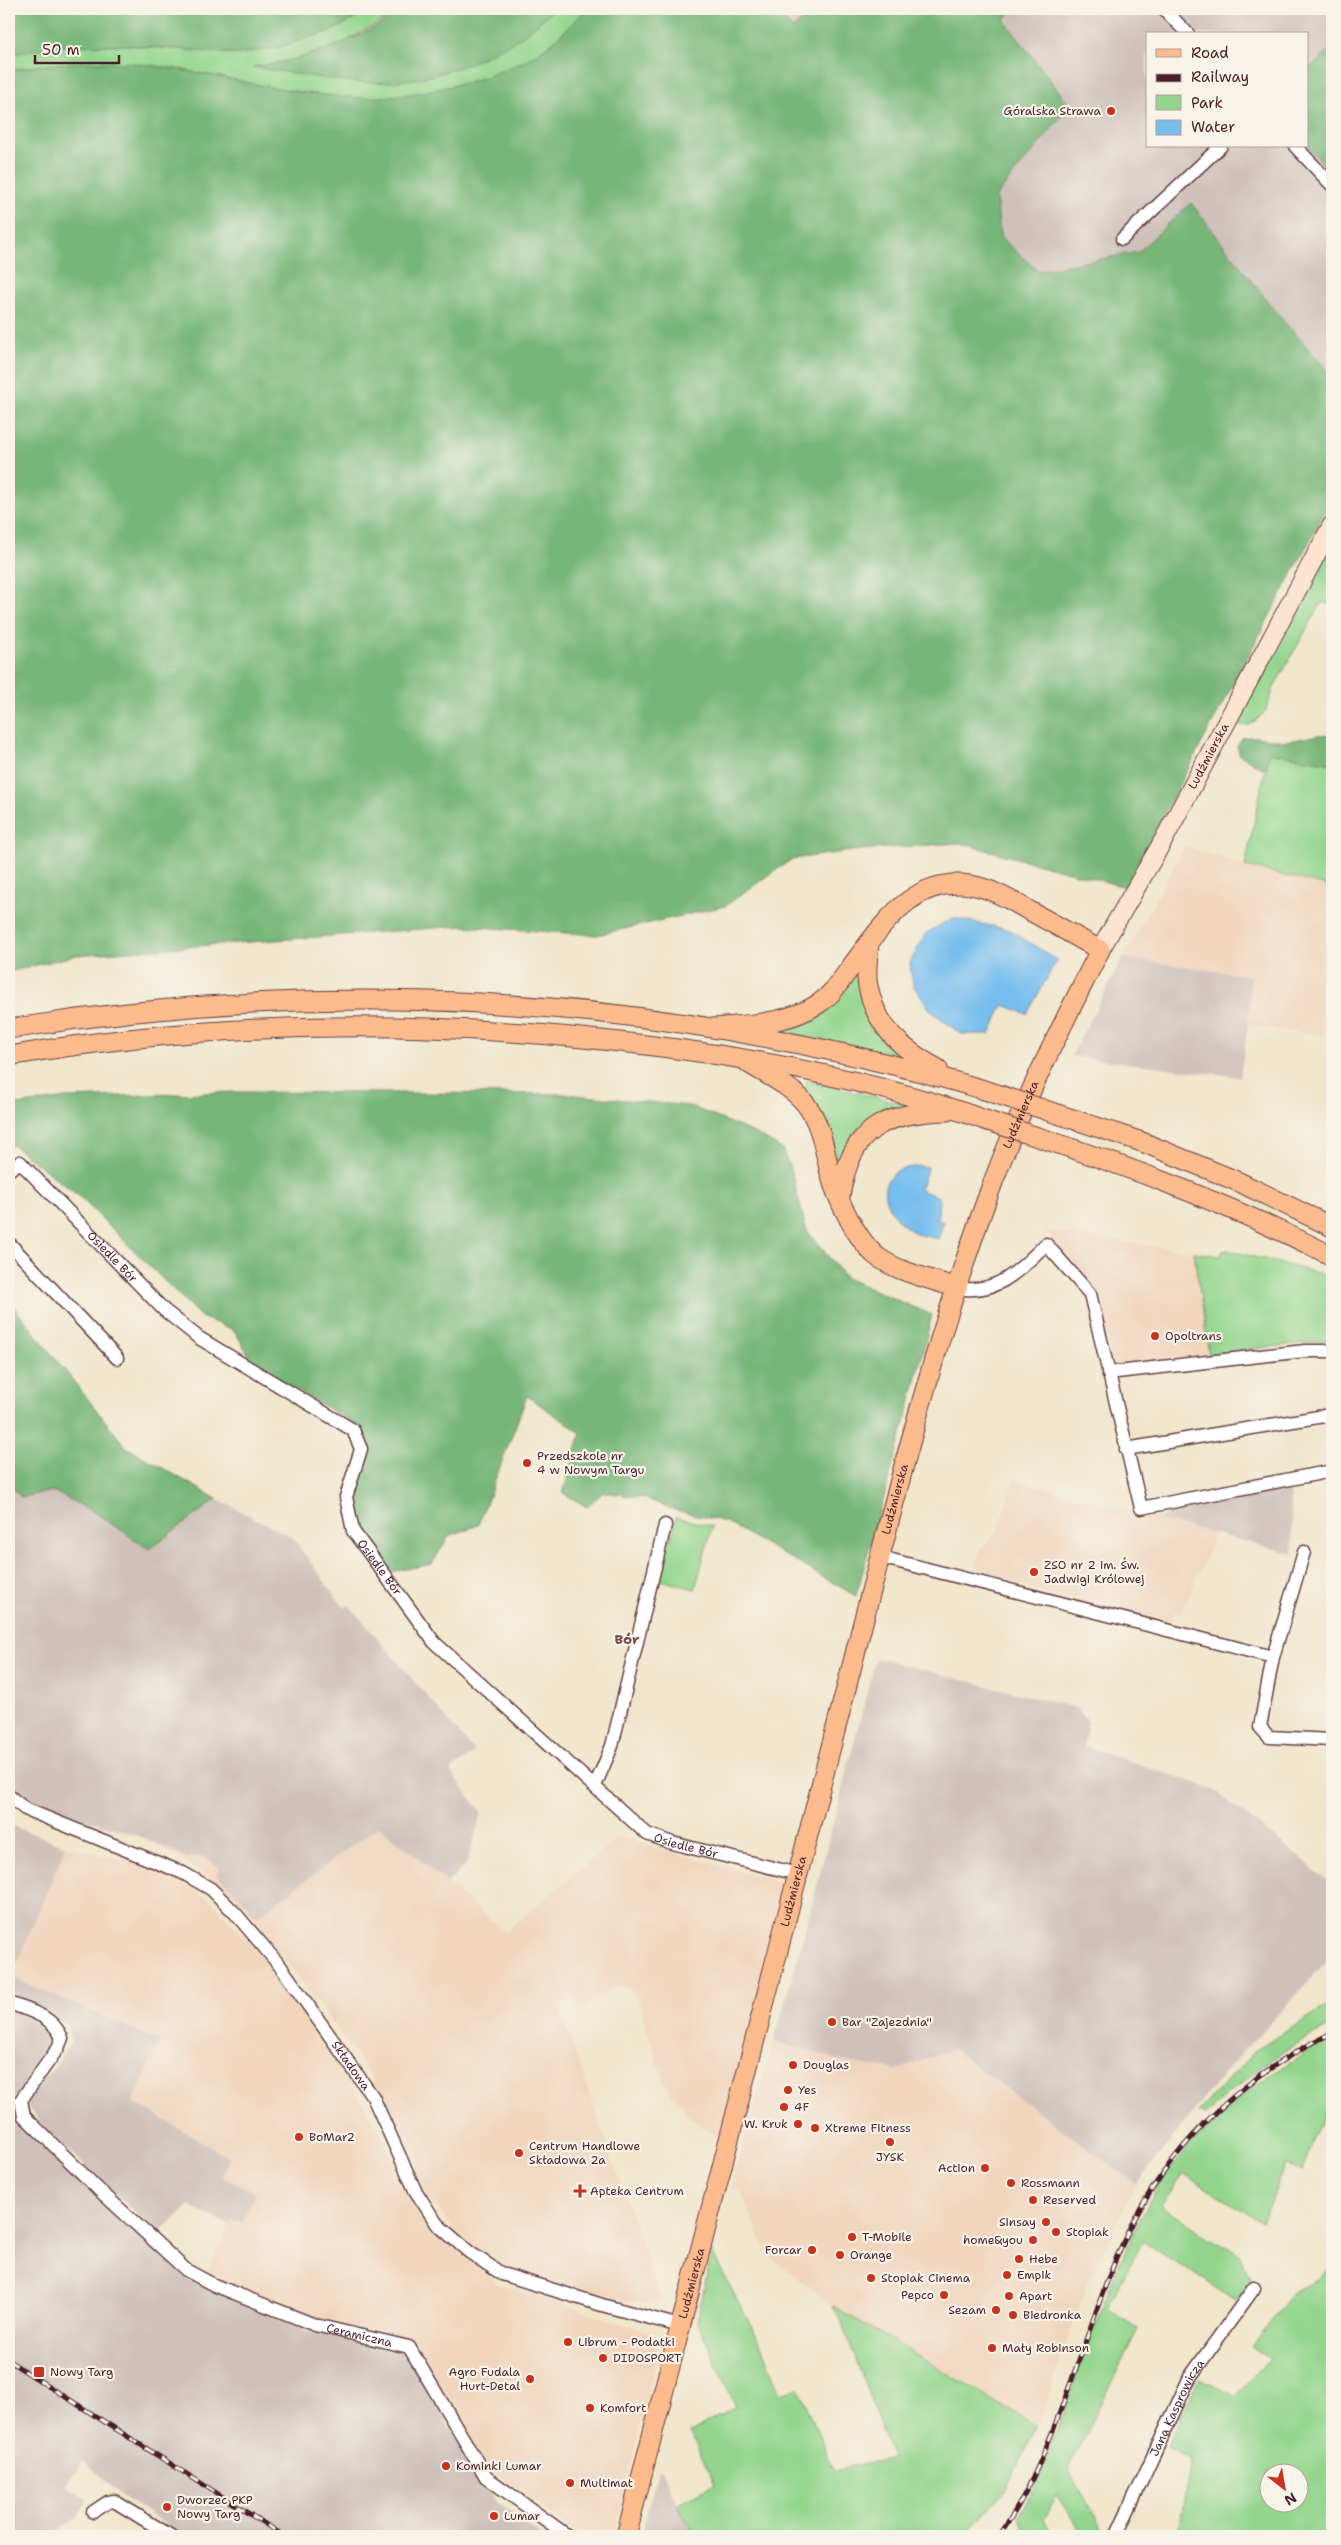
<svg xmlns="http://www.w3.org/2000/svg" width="1341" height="2545" font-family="'Shantell Sans',sans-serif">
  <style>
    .built { fill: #f1d5bd }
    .industrial { fill: #cec1ba }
    .green { fill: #93d58d; stroke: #6e7a5c; fill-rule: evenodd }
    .forest { fill: #76b678; stroke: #606a52 }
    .water { fill: #76beee; stroke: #606e8c }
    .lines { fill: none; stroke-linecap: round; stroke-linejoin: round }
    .minor-casing { stroke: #633d43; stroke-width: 15 }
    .secondary-casing { stroke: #633d43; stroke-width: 20 }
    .primary-casing { stroke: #633d43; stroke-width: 21 }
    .minor { stroke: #fff; stroke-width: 12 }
    .secondary { stroke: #fde4d1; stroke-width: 18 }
    .primary { stroke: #fbbb8d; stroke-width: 19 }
    .rail-casing { stroke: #4a1f2b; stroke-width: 5 }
    .rail { stroke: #f7f3e8; stroke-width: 3; stroke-dasharray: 9; stroke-linecap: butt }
    .primary-bridge-casing { stroke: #633d43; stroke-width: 21; stroke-linecap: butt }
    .primary-bridge { stroke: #fbbb8d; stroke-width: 19 }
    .poi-dot { fill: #c8321e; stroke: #f7f3e8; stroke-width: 2 }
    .labels { text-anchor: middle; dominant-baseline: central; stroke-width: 4.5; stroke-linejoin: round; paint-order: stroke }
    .poi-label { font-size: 12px; fill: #4a1f2b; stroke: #f7f3e8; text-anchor: start }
    .street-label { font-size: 12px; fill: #4a1f2b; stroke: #f7f3e8 }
    .neighbourhood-label { font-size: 14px; font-weight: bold; fill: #77494e; stroke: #f7f3e8 }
  </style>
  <rect width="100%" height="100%" fill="#f7f3e8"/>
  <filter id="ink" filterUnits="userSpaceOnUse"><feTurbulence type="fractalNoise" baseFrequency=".02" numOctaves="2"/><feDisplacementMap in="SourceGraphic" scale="10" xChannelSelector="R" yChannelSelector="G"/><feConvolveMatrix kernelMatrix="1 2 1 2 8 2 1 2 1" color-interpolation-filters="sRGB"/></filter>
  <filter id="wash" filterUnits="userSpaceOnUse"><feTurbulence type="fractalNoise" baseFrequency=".0096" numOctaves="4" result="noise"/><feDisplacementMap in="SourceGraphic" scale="20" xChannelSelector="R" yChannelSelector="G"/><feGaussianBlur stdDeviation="1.12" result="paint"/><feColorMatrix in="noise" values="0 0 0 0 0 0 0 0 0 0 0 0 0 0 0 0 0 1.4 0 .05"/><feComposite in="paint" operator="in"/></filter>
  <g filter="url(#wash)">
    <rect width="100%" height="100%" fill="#f0e6cb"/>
    <g class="built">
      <polygon points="1185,846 1245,866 1332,887 1332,1037 1248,1025 1251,976 1123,958"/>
      <polygon points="1045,1231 1194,1252 1209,1354 1112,1367 1098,1297"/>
      <polygon points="1014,1480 1215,1534 1182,1613 1173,1612 1171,1626 974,1573 981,1548 998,1531"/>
      <polygon points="379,1826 505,1932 619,1837 790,1885 749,2037 718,2137 690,2118 664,2083 638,2000 628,1987 614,1987 579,2010 575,1997 559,2006 661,2300 651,2303 630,2301 540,2280 486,2256 456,2232 423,2190 380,2095 362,2063 288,1962 229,1892 190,1865 145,1838 341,1855"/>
      <polygon points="66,1846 157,1868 208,1898 258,1952 333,2052 377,2127 421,2220 450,2247 498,2283 649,2332 660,2345 614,2536 582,2536 486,2466 414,2340 319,2320 207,2274 231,2221 242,2223 256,2192 221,2177 229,2157 133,2102 160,2041 10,1977"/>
      <polygon points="774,2041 842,2061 897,2069 953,2049 1136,2184 1089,2279 1037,2427 832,2305 767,2254 741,2191 730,2188"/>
    </g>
    <g class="industrial">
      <polygon points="773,9 815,9 793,29"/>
      <polygon points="1013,9 1332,9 1332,48 1307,71 1307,34 1147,34 1147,146 1307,146 1332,173 1332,375 1278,315 1191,204 1138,252 1038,271 1000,237 996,196 1070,106 1003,20"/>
      <polygon points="1123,958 1251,976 1248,1025 1240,1077 1071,1056"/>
      <polygon points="9,1483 21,1497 53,1491 94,1512 149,1549 217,1499 292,1537 344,1608 349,1605 475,1752 450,1771 482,1813 466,1865 447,1883 379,1826 256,1917 237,1893 218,1876 219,1867 205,1858 200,1856 187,1858 145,1838 27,1801 9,1786"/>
      <polygon points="1290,1484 1293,1554 1158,1519 1206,1498"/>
      <polygon points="876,1658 1076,1708 1088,1721 1084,1746 1211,1788 1332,1883 1332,1955 1226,2071 1136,2184 953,2049 897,2070 842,2061 774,2041 804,1935"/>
      <polygon points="9,1823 15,1827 66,1846 11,1977 160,2041 133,2102 229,2157 222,2177 256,2192 242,2223 231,2221 230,2225 190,2206 158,2233 44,2128 28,2107 29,2095 54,2068 71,2042 67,2025 40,2008 9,1996"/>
      <polygon points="9,2010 27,2017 50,2031 52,2042 14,2102 20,2122 74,2175 188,2280 310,2332 367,2342 406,2352 471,2464 497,2502 541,2536 198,2536 179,2532 122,2496 83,2461 65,2485 88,2499 78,2517 66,2525 56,2536 21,2536 9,2527"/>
      <polygon points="658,2470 661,2471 694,2536 641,2536"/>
    </g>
    <g class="green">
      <path d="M372,9H404L339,45L284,63L255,67L356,82L399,80L448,71L527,33L554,9H587C570,25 551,47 530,58C482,84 400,101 346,97C280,93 215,73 148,65C99,59 58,63 9,70V55L54,46L124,45L238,54L276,48L333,30Z"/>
      <polygon points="1332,542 1332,606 1322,602 1275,685 1266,710 1257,720 1247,726 1236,724"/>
      <polygon points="1269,752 1332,763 1332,887 1245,866"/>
      <path d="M859,969C866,1005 869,1027 896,1054L775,1031L794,1024Z"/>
      <path d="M806,1081L920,1107L868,1123L854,1132L837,1166C832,1133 826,1115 803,1089Z"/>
      <polygon points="1223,1249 1322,1274 1332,1281 1332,1340 1209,1354 1194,1252 1221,1256"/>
      <polygon points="676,1517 712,1526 695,1589 660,1580"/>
      <path d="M1332,2003V2026C1284,2047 1243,2079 1205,2115L1198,2112L1256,2050Z"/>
      <path d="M1332,2038V2094L1302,2170L1286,2165L1262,2222L1184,2174L1161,2206L1202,2234L1241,2255L1251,2282L1236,2301L1143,2241L1107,2308L1138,2329L1068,2470L1108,2536H1084L1057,2495L1044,2520L1054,2536H1028L1018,2517C1040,2478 1055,2434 1071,2392C1093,2333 1112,2272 1142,2216C1148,2205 1153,2193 1160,2183C1207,2118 1262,2075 1332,2038Z"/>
      <polygon points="712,2252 760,2343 780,2394 799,2388 834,2471 892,2458 842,2322 832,2305 1037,2427 1004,2492 965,2536 694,2536 678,2504 715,2485 690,2432 736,2407 697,2321"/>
      <path d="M1332,2265V2536H1178L1191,2459L1167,2447L1199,2379L1234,2396L1270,2359L1252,2347L1294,2291L1318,2280ZM1268,2472H1298V2502H1268Z"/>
    </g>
    <g class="forest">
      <polygon points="9,9 372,9 333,30 276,48 238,54 124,45 54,46 9,55"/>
      <path d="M404,9H554C544,17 535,27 525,34C477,67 413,87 355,82C321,79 286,72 253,67C306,60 360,40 404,9Z"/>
      <path d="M587,9H773L793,29L815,9H1013L1004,20L1070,106L996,196L1000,237L1038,271L1138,252L1191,203L1278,315L1332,375V499L1125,887L960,843L860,850L792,859L725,906L597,935L463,926L77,955L9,972V70C58,63 99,59 148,65C215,73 280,93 346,97C400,101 482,84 530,58C551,47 570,25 587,9Z"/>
      <polygon points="1332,48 1332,173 1307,146 1307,71"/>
      <path d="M1332,735V763L1269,752L1267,767L1262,768L1240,755L1237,746L1242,738C1260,734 1276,743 1293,740C1307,738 1318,733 1332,735Z"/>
      <polygon points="234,1092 564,1094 690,1106 754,1133 782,1149 792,1173 806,1229 846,1278 932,1315 910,1404 856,1596 726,1522 675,1510 644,1498 603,1492 587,1507 563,1493 581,1433 527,1396 478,1525 449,1536 432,1564 390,1572 363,1532 351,1500 366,1450 360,1427 255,1366 234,1330 201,1317 81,1198 13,1145 9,1148 9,1106 66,1098"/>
      <polygon points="9,1296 15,1308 126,1447 217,1499 149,1549 94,1512 53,1491 21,1497 9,1482"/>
    </g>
    <g class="water">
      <polygon points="953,918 1010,930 1057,960 1027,1014 1003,1005 990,1034 961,1034 931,1011 913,985 910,963 926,933"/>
      <path d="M918,1166L928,1167L920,1190L939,1197L938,1221L944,1222L938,1239C930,1237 919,1236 912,1231C895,1221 872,1192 893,1174C899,1168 910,1168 918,1166Z"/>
    </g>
  </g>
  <g filter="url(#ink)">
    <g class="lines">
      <g class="minor-casing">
        <g id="minor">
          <polyline points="1164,9 1188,34"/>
          <polyline points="1295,146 1332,185"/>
          <polyline points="1122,239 1221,146"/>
          <path id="s1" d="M9,1170L20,1162L164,1310L199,1338L353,1430L361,1449L346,1497L353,1531L434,1642L647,1834L672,1843L798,1874"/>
          <polyline points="9,1243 117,1358"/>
          <path d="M957,1288C998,1295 1018,1271 1046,1244L1090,1294L1141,1508L1332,1471"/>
          <polyline points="1108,1373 1305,1351 1330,1351"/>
          <polyline points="1126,1449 1330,1415"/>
          <polyline points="1304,1552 1273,1657 1260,1727 1269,1737 1332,1740"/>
          <polyline points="880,1557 1273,1657"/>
          <polyline points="595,1786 612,1746 665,1525"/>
          <path id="s2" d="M9,1796L25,1809L183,1873L211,1889L235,1913L281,1967L373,2097L415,2190L437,2224L469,2252L502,2274L602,2305L680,2326"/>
          <path id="s3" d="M9,2003C30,2011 52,2015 62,2038L58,2048L21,2100L24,2116L99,2190L186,2270L214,2285L315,2325L409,2347L486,2477L568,2536"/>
          <polyline points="93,2512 108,2502 114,2501 171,2536"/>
          <path id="s4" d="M1116,2536L1190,2377L1254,2288"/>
        </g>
      </g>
      <g class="secondary-casing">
        <g id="secondary">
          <path id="s5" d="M1100,950L1163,841L1332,525"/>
        </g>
      </g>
      <g class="primary-casing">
        <g id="primary">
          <path d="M869,943C868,957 865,973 868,986C876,1028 903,1050 938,1069"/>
          <path d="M9,1029C260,988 518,990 768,1038C846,1053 922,1070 997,1094"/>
          <path d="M9,1056C221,1019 440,1019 654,1046C767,1060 880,1082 988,1121"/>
          <path d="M748,1063C767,1075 789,1085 804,1102C821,1122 824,1149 830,1173C836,1197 858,1243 879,1258C901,1273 931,1279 957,1288"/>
          <path d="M840,1196C851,1129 881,1113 947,1111"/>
          <path id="s6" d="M626,2536C693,2278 760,2020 827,1762C878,1569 922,1372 992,1185C1022,1104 1061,1027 1100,950C1077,937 1054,924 1030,911C1015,903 1000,893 983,888C916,868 882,926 848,971C839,983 831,996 818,1004C787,1024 750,1024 715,1028"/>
        </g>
      </g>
      <use href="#minor" class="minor"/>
      <use href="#secondary" class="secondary"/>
      <use href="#primary" class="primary"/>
      <g class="rail-casing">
        <g id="rail">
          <polyline points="9,2361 284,2536"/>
          <path d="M999,2536C1033,2488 1052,2434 1072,2379C1092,2326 1108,2270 1134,2220C1178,2137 1248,2073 1332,2033"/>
        </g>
      </g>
      <use href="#rail" class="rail"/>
      <g class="primary-bridge-casing">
        <g id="primary-bridge">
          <polyline points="997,1094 1142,1142 1239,1182 1332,1227"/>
          <path d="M988,1121C1106,1158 1222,1200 1332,1256"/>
        </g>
      </g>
      <use href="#primary-bridge" class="primary-bridge"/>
    </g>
  </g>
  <g class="poi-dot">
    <circle cx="1111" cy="111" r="5"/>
    <circle cx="1155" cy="1336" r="5"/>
    <circle cx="527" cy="1463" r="5"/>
    <circle cx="1034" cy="1572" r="5"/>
    <circle cx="832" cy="2022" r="5"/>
    <circle cx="793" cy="2065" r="5"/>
    <circle cx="788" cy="2090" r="5"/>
    <circle cx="784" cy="2107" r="5"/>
    <circle cx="798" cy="2124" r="5"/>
    <circle cx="815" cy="2128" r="5"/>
    <circle cx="299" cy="2137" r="5"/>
    <circle cx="890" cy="2142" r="5"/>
    <circle cx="519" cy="2153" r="5"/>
    <circle cx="985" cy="2168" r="5"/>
    <circle cx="1011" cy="2183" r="5"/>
    <path d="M577.5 2183.5h5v5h5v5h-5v5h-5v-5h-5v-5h5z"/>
    <circle cx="1033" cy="2200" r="5"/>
    <circle cx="1046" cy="2222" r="5"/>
    <circle cx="1056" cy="2232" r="5"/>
    <circle cx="852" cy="2237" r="5"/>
    <circle cx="1033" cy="2240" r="5"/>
    <circle cx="812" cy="2250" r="5"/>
    <circle cx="840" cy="2255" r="5"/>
    <circle cx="1019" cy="2259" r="5"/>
    <circle cx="1007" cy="2275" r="5"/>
    <circle cx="871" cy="2278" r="5"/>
    <circle cx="944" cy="2295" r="5"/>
    <circle cx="1009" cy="2296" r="5"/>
    <circle cx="996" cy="2310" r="5"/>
    <circle cx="1013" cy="2315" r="5"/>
    <circle cx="568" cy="2342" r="5"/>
    <circle cx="992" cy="2348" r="5"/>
    <circle cx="603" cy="2358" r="5"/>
    <rect x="33" y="2366" width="12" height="12" rx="2.5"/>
    <circle cx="530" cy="2379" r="5"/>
    <circle cx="590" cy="2408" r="5"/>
    <circle cx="446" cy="2466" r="5"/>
    <circle cx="570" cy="2483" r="5"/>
    <circle cx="167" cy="2507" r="5"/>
    <circle cx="494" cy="2516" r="5"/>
  </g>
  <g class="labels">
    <g class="poi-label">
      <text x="1101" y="111" text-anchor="end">Góralska Strawa</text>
      <text x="1165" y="1336">Opoltrans</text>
      <text x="537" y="1456">Przedszkole nr<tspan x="537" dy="14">4 w Nowym Targu</tspan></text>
      <text x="1044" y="1565">ZSO nr 2 im. Św.<tspan x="1044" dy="14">Jadwigi Królowej</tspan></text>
      <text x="842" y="2022">Bar "Zajezdnia"</text>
      <text x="803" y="2065">Douglas</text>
      <text x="798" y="2090">Yes</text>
      <text x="794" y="2107">4F</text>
      <text x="788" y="2124" text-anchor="end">W. Kruk</text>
      <text x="825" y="2128">Xtreme Fitness</text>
      <text x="309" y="2137">BoMar2</text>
      <text x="529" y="2146">Centrum Handlowe<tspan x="529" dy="14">Składowa 2a</tspan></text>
      <text x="890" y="2157" text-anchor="middle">JYSK</text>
      <text x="975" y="2168" text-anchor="end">Action</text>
      <text x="1021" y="2183">Rossmann</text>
      <text x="590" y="2191">Apteka Centrum</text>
      <text x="1043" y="2200">Reserved</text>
      <text x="1036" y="2222" text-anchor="end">Sinsay</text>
      <text x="1066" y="2232">Stopiak</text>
      <text x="862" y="2237">T-Mobile</text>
      <text x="1023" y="2240" text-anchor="end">home&amp;you</text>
      <text x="802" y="2250" text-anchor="end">Forcar</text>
      <text x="850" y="2255">Orange</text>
      <text x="1029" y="2259">Hebe</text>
      <text x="1017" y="2275">Empik</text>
      <text x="881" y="2278">Stopiak Cinema</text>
      <text x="934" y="2295" text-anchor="end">Pepco</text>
      <text x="1019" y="2296">Apart</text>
      <text x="986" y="2310" text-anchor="end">Sezam</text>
      <text x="1023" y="2315">Biedronka</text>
      <text x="578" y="2342">Librum - Podatki</text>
      <text x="1002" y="2348">Mały Robinson</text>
      <text x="613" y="2358">DIDOSPORT</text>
      <text x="50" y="2372">Nowy Targ</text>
      <text x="520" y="2372" text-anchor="end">Agro Fudala<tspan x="520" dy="14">Hurt-Detal</tspan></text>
      <text x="600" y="2408">Komfort</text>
      <text x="456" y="2466">Kominki Lumar</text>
      <text x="580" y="2483">Multimat</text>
      <text x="177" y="2500">Dworzec PKP<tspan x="177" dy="14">Nowy Targ</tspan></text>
      <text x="504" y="2516">Lumar</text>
    </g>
    <g class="street-label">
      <text stroke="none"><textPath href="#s5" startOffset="222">Ludźmierska</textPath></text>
      <text stroke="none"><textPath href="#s6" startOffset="1476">Ludźmierska</textPath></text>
      <text stroke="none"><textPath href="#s1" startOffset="146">Osiedle Bór</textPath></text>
      <text stroke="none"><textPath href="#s6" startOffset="1071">Ludźmierska</textPath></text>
      <text stroke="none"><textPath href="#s1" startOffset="595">Osiedle Bór</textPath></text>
      <text stroke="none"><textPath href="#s1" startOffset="1015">Osiedle Bór</textPath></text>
      <text stroke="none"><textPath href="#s6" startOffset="666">Ludźmierska</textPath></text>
      <text stroke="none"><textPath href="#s2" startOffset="449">Składowa</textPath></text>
      <text stroke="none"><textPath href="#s6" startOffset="261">Ludźmierska</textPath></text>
      <text stroke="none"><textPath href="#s3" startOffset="566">Ceramiczna</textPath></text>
      <text stroke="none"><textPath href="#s4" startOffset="142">Jana Kasprowicza</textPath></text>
    </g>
    <g class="neighbourhood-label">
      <text x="627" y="1639">Bór</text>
    </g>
  </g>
  <rect width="1341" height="2545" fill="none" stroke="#f7f3e8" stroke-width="30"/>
  <rect x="1146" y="32" width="162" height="115" fill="#f7f3e8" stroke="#b29e9c"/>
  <rect x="1156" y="49" width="25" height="8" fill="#fbbb8d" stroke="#b29e9c"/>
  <text x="1191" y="58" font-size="15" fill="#4a1f2b">Road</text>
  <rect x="1156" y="74" width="25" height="8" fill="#4a1f2b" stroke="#b29e9c"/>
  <text x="1191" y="82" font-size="15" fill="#4a1f2b">Railway</text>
  <rect x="1156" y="95" width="25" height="15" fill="#93d58d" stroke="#b29e9c"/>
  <text x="1191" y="108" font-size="15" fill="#4a1f2b">Park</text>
  <rect x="1156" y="120" width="25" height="15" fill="#76beee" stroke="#b29e9c"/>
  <text x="1191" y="132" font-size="15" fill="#4a1f2b">Water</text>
  <g transform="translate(1284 2488) rotate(149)"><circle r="24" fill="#f7f3e8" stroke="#b29e9c"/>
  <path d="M0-4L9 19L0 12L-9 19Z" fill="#c8321e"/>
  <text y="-8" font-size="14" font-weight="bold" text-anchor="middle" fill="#4a1f2b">N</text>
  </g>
  <path d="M35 55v8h84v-8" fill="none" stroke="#4a1f2b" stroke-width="2.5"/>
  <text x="42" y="55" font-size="15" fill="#4a1f2b" stroke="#f7f3e8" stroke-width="4" paint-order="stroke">50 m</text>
</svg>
